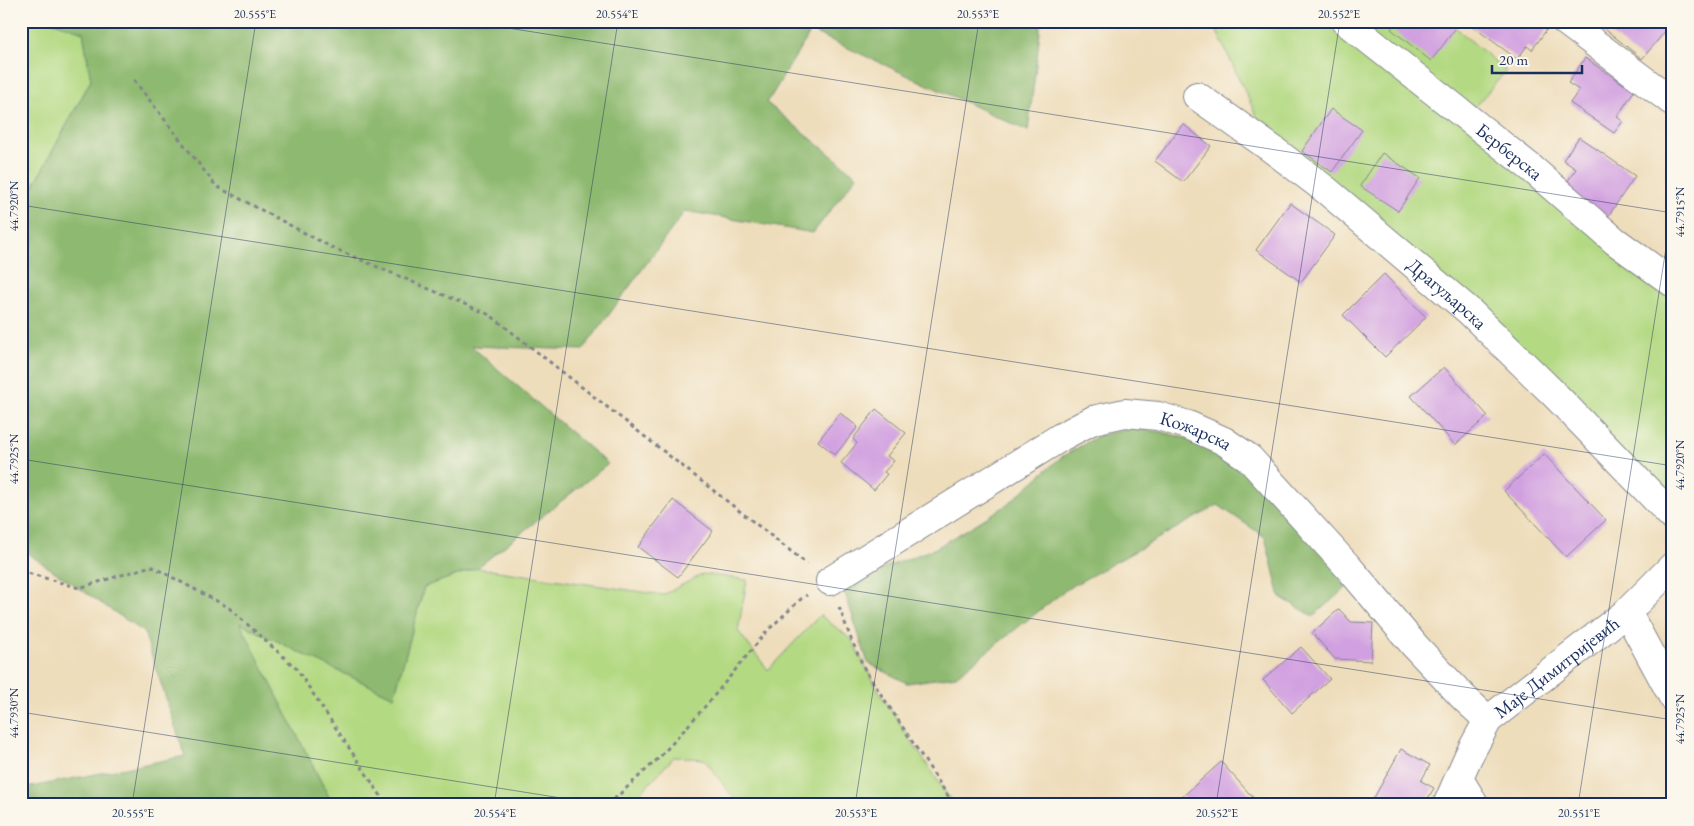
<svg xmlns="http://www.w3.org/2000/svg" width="1694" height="826" font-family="'EB Garamond',serif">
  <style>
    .green { fill: #b3d982; stroke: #678470 }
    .forest { fill: #8eb970; stroke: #547467 }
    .building { fill: #d1a0e0 }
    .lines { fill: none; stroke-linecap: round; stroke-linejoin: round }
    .minor-casing { stroke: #84868c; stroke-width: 30 }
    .path { stroke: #84868c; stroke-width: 3; stroke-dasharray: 4 4; stroke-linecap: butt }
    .minor { stroke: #fff; stroke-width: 28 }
    .ticks { fill: none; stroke: #1b2f5e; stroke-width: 1; stroke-opacity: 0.45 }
    .labels { text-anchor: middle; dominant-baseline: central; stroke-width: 4; stroke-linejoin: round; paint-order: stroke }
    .street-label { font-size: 19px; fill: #1b2f5e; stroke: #fbf7ec }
    .neatline { fill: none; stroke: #1b2f5e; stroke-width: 2 }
    .ticks-label { font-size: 12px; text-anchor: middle; fill: #1b2f5e }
  </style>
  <rect width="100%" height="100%" fill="#fbf7ec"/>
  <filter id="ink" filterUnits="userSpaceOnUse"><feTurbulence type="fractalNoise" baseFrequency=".02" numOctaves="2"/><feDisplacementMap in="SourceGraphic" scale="10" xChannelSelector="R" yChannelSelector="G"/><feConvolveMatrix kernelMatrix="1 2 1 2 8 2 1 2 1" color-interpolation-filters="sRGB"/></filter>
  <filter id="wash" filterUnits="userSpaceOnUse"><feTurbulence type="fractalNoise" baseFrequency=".0096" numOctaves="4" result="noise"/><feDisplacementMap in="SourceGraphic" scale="20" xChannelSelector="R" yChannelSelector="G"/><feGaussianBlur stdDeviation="1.12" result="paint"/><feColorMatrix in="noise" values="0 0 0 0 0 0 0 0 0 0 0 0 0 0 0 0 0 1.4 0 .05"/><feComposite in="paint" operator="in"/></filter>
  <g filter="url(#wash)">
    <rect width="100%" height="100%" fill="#edb"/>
    <g class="green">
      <polygon points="21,21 51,21 83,31 91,80 21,209"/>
      <polygon points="1212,21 1448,21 1506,71 1467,116 1673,283 1673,517 1469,311 1272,149"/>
      <polygon points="477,568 663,595 703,574 747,580 738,631 768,670 820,615 851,639 881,695 954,805 739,805 704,759 674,757 629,805 333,805 239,622 394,697 424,587"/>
    </g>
    <g class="forest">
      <polygon points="51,21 1040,21 1040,32 1028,131 811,31 767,103 857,176 813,233 685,211 583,350 471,346 608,464 477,568 424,587 394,697 309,657 240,623 333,805 21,805 21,789 185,756 144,632 21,549 21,209 91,80 83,32"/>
      <polygon points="1130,428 1162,432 1193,440 1229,456 1354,581 1313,616 1280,597 1265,537 1218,505 1067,589 956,676 907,683 868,663 842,584 936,548 1007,505 1060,458 1098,436"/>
    </g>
    <g id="blocks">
      <g class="building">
        <polygon points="1397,21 1453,21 1458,25 1431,61 1391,29"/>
        <polygon points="1476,21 1551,21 1552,22 1532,50 1527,46 1517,59 1472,26"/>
        <polygon points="1595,21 1673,21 1673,22 1642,59"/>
        <polygon points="1585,58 1634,91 1617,117 1623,121 1614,133 1570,103 1579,90 1568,83"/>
        <polygon points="1331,109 1362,130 1332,172 1302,151"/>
        <polygon points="1183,124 1211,146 1183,182 1155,161"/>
        <polygon points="1579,137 1635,176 1607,218 1563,188 1576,169 1563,160"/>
        <polygon points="1382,153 1420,178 1398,211 1360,186"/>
        <polygon points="1290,203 1335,235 1301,282 1256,250"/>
        <polygon points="1384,274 1426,317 1385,357 1343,315"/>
        <polygon points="1444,367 1488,416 1455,445 1411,396"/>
        <polygon points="876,409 906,433 887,456 894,461 884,472 887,474 874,490 841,463 857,443 853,439"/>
        <polygon points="840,413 858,427 835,455 818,441"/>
        <polygon points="1544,454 1606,520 1566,557 1504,491"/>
        <polygon points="673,500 713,531 678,577 638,547"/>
        <polygon points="1339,609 1351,622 1373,623 1371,661 1335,659 1312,633"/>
        <polygon points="1301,647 1330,679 1292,713 1263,680"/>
        <polygon points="1401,749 1430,765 1421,781 1434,788 1424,805 1370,805"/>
        <polygon points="1221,762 1257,802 1254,805 1189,805 1182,797"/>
      </g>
    </g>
  </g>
  <g filter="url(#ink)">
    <use href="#blocks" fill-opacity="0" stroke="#84868c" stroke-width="1"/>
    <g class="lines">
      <g class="minor-casing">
        <g id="minor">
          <path id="s1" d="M1345,21L1531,168L1615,241L1673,283"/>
          <polyline points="1565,21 1673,102"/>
          <path id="s2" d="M1197,96L1272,149L1326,190L1469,311L1557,397L1673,517"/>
          <path id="s3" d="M830,581L1061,437L1093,420L1125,413L1158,416L1188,425L1224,441L1249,458L1349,568L1415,646L1464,698L1488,720"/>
          <polyline points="1627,612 1673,697"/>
          <polyline points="1459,779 1475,805"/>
          <path id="s4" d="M1447,805L1468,757L1488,720L1627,612L1673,566"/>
        </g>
      </g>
      <g class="path">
        <polyline points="134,80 216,186 331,247 490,315 807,564"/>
        <polyline points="21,571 79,588 151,566 228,607 296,668 387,805"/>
        <polyline points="839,607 851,639 865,670 954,805"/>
        <polyline points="608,805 660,757 709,702 768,630 801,599 807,595"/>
      </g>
      <use href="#minor" class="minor"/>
    </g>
  </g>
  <path class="ticks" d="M464,21L1673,213M21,205L1673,466M21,459L1673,720M21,712L605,805M132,805L256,21M494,805L618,21M855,805L979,21M1216,805L1340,21M1578,805L1673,204"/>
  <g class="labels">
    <g class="street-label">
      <text stroke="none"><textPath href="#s1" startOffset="210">Берберска</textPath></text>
      <text stroke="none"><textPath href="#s2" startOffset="319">Драгуљарска</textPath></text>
      <text stroke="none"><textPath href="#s3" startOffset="415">Кожарска</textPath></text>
      <text stroke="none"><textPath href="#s4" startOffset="181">Маје Димитријевић</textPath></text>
    </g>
  </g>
  <rect width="1694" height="826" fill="none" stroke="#fbf7ec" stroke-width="55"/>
  <path d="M1492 65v8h90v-8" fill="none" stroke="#1b2f5e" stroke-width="2.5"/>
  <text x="1499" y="65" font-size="15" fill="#1b2f5e" stroke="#fbf7ec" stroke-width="4" paint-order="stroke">20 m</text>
  <rect x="28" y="28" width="1638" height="770" class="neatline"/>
  <g class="ticks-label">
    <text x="255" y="18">20.555°E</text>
    <text x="617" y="18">20.554°E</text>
    <text x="978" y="18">20.553°E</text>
    <text x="1339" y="18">20.552°E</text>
    <text transform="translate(14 206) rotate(-90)" y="4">44.7920°N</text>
    <text transform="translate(1680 212) rotate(-90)" y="4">44.7915°N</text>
    <text transform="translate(14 459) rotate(-90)" y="4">44.7925°N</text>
    <text transform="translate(1680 465) rotate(-90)" y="4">44.7920°N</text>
    <text transform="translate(14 713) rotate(-90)" y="4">44.7930°N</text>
    <text transform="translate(1680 719) rotate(-90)" y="4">44.7925°N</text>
    <text x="133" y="817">20.555°E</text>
    <text x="495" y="817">20.554°E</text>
    <text x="856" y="817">20.553°E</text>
    <text x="1217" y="817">20.552°E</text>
    <text x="1579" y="817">20.551°E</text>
  </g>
</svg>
